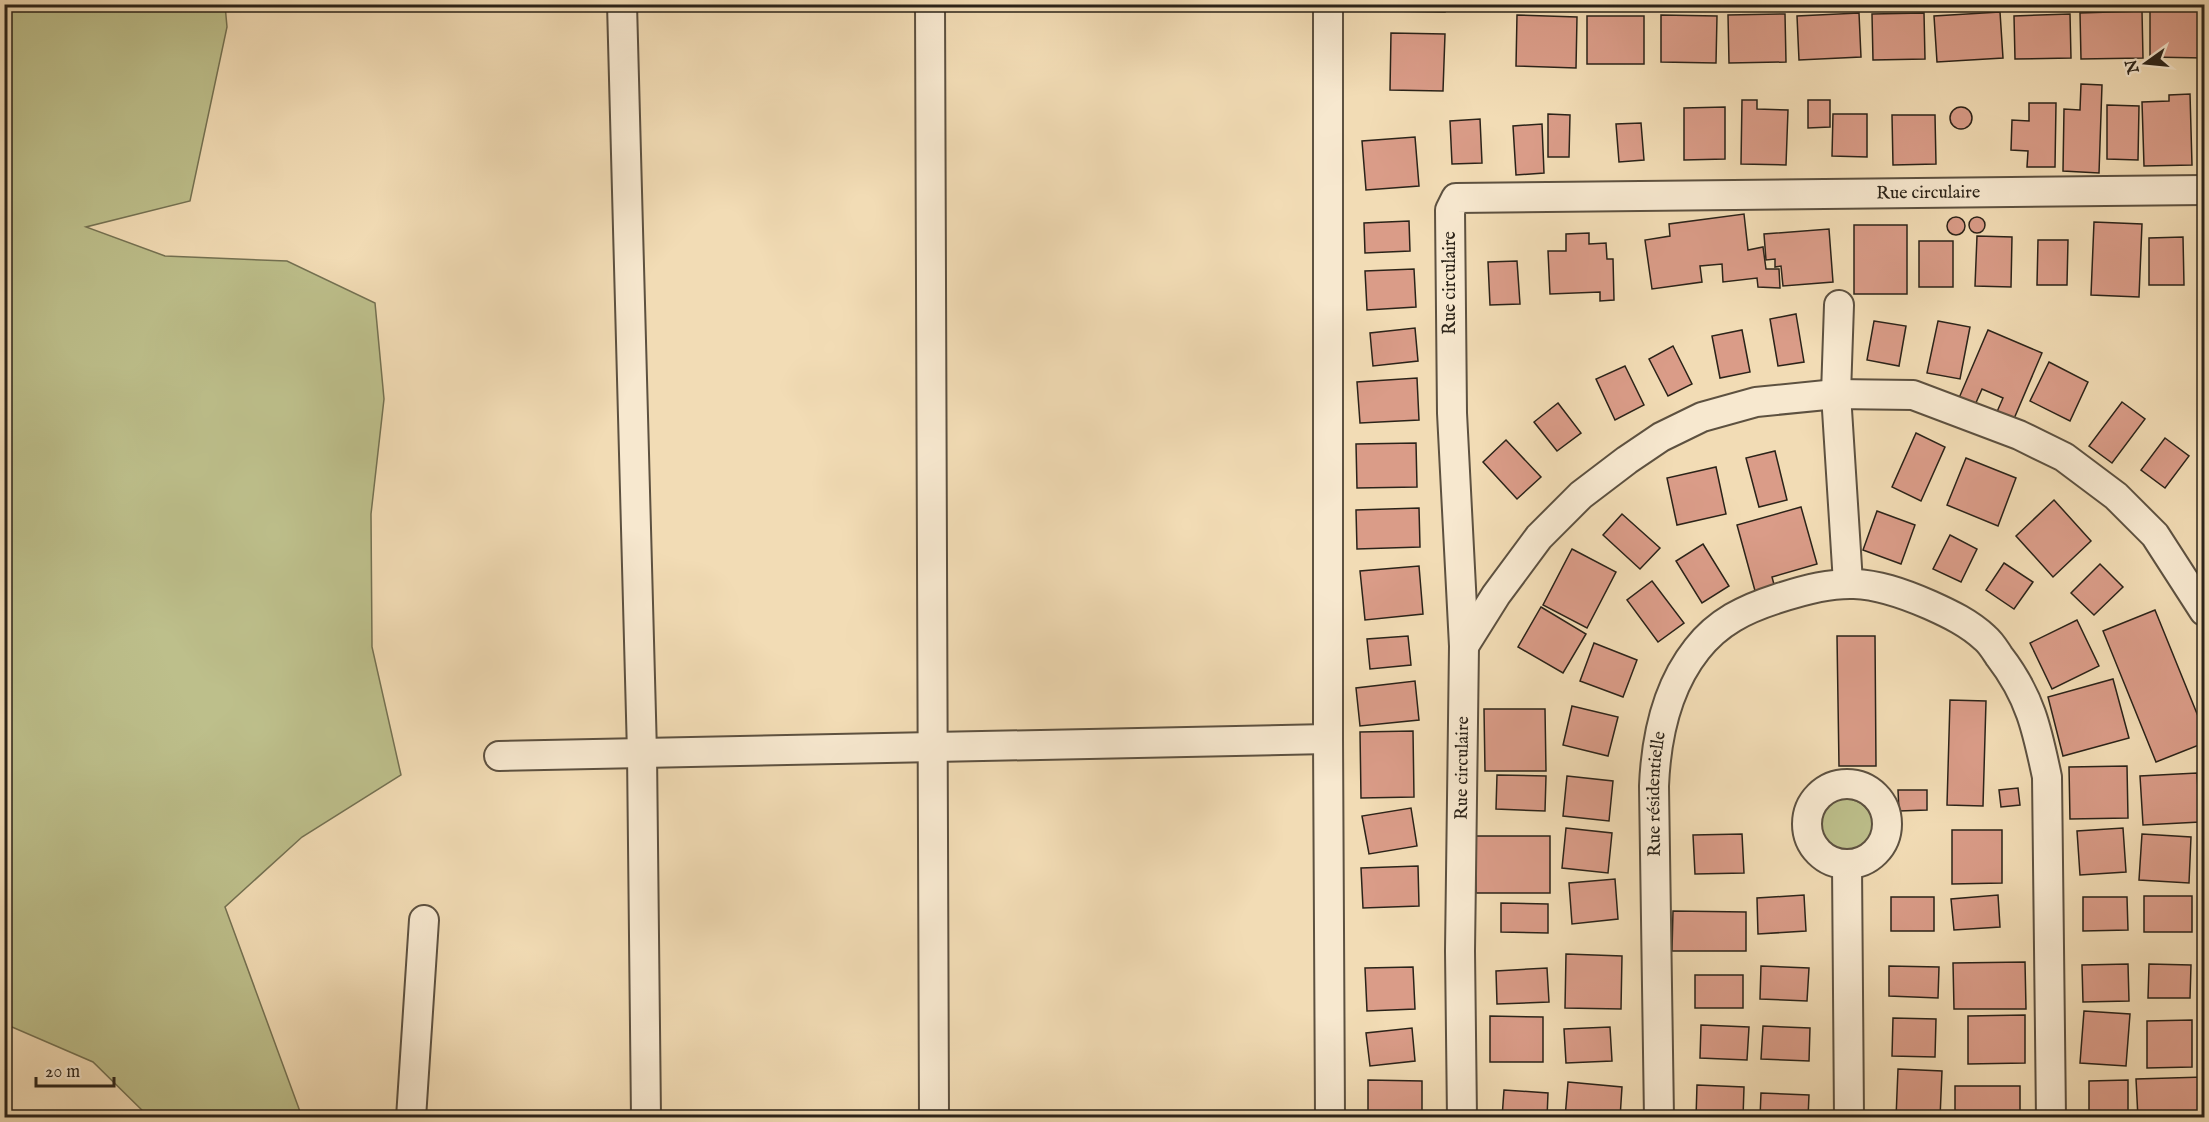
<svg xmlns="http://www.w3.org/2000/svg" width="2209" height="1122" font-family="'IM FELL English',serif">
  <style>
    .green { fill: #bdbf8b; stroke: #747152; stroke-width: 1.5 }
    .building { fill: #da9c88; stroke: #2b2319; stroke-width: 1.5 }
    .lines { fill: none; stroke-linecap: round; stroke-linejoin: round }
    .minor-casing { stroke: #5d5140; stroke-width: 32 }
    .minor { stroke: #f7e8cf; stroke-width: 28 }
    .labels { text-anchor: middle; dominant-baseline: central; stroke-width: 4.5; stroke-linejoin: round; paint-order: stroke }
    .street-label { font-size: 18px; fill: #2b2319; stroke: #f7e8cf }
  </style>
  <rect width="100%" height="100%" fill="#f2dcb5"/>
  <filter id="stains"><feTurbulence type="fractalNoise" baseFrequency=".00333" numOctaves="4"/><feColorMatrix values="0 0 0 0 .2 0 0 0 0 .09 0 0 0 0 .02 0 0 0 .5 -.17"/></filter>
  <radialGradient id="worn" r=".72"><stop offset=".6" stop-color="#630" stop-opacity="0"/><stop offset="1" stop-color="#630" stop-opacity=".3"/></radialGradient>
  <g class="green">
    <polygon points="5,4 225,5 227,27 190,201 86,227 165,256 287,261 375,303 384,399 371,514 372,647 401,775 302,837 225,907 302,1117 149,1117 93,1062 5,1024"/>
    <circle cx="1846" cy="826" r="27"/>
  </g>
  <g class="building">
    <polygon points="1389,4 1445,4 1445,12 1389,11"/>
    <polygon points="2150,9 2204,10 2204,58 2150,57"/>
    <polygon points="2142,11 2143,58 2081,59 2080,13"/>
    <polygon points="2000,12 2003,58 1937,62 1934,16"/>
    <polygon points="1859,13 1861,57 1799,60 1797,16"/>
    <polygon points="1924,13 1925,59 1873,60 1872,14"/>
    <polygon points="1785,14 1786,62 1729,63 1728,15"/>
    <polygon points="2070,14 2071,58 2015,59 2014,16"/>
    <polygon points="1517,15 1577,17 1576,68 1516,66"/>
    <polygon points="1661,15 1717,16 1716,63 1661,62"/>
    <rect x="1587" y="16" width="57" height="48"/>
    <polygon points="1391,33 1445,34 1443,91 1390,90"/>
    <polygon points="2081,84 2102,85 2099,173 2063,171 2064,109 2080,110"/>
    <polygon points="2190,94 2192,165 2144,166 2142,102 2169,101 2169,95"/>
    <polygon points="1742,100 1757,100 1757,109 1788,110 1786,165 1741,164"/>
    <polygon points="1808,100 1830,100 1830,127 1808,128"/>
    <polygon points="2029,103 2056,103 2055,167 2027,167 2028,151 2011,150 2012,120 2029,121"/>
    <polygon points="2107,105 2139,106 2138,160 2107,159"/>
    <polygon points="1725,107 1725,159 1684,160 1684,108"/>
    <circle cx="1961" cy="118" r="11"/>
    <polygon points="1548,114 1570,115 1569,157 1548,157"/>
    <polygon points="1833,114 1867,114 1867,157 1832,156"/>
    <polygon points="1892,115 1935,115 1936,164 1893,165"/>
    <polygon points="1480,119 1482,163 1452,164 1450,121"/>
    <polygon points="1641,123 1644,160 1619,162 1616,124"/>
    <polygon points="1542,124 1544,173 1516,175 1513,126"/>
    <polygon points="1415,137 1419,186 1366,190 1362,141"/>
    <polygon points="1744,214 1748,250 1763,247 1766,269 1779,269 1780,288 1758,287 1757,278 1723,282 1722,264 1700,266 1702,282 1652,289 1645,240 1670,236 1669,224"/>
    <circle cx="1956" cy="226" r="9"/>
    <circle cx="1977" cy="225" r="8"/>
    <polygon points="1409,221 1410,251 1365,253 1364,223"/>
    <polygon points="2094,222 2142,224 2139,297 2091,295"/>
    <rect x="1854" y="225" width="53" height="69"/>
    <polygon points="1829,229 1833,282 1783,286 1781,266 1775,267 1775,259 1766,260 1764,234"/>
    <polygon points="1589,233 1589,244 1606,243 1607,259 1613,259 1614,300 1600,301 1600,292 1550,294 1548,251 1566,251 1566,234"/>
    <polygon points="1977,236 2012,237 2011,287 1975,286"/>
    <polygon points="2183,237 2184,285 2149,285 2149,238"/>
    <polygon points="2038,240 2068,240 2067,285 2037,285"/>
    <rect x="1919" y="241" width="34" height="46"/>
    <polygon points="1517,261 1520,304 1490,305 1488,262"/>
    <polygon points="1414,269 1416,307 1367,310 1365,271"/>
    <polygon points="1796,314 1804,362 1778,366 1770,319"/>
    <polygon points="1874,321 1906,326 1899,366 1867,360"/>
    <polygon points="1938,321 1970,327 1960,379 1927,373"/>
    <polygon points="1415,328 1418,361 1373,366 1370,333"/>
    <polygon points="1742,330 1750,372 1720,378 1712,336"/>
    <polygon points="1988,330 2042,353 2013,421 1996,414 2003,398 1982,389 1975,405 1959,398"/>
    <polygon points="1673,346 1692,384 1668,396 1649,359"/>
    <polygon points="2049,362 2088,382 2070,421 2030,401"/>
    <polygon points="1625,366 1644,405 1615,420 1596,379"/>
    <polygon points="1417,378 1419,420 1360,423 1357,382"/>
    <polygon points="2122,402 2145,419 2112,463 2089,446"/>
    <polygon points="1558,403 1581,433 1557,451 1534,422"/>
    <polygon points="1916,433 1945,447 1921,501 1892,487"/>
    <polygon points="2165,438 2189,456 2165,488 2141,470"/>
    <polygon points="1506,440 1541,477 1517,499 1483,462"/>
    <polygon points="1416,443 1417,487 1357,488 1356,444"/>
    <polygon points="1775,451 1787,500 1759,507 1746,458"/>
    <polygon points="1966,458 2016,478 1998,526 1947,505"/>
    <polygon points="1716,467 1726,514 1677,525 1667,478"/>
    <polygon points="2054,500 2091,541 2053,577 2016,536"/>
    <polygon points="1801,507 1817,564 1772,577 1776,592 1757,598 1737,525"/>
    <polygon points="1419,508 1420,547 1357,549 1356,510"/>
    <polygon points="1877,511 1915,525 1901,564 1863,550"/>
    <polygon points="1622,514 1660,548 1640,569 1603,535"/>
    <polygon points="1950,535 1977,549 1961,582 1933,569"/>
    <polygon points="1703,544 1729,586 1702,603 1676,561"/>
    <polygon points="1572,549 1616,572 1587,628 1543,605"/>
    <polygon points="2004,563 2033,582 2014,609 1986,590"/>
    <polygon points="2100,564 2123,587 2094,615 2071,593"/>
    <polygon points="1419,566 1423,614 1365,620 1360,571"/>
    <polygon points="1652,581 1684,623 1658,642 1627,600"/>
    <polygon points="1541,607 1586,634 1563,673 1518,647"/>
    <polygon points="2155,610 2204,731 2204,743 2156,762 2103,631"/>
    <polygon points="2077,620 2099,666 2052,689 2030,643"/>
    <polygon points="1408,636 1411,665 1370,669 1367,639"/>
    <polygon points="1837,636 1875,636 1876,766 1839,766"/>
    <polygon points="1594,643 1637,660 1623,697 1580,681"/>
    <polygon points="2113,679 2129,738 2063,756 2048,697"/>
    <polygon points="1415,681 1419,720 1360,726 1356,688"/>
    <polygon points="1950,700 1986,701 1983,806 1947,805"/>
    <polygon points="1572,706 1618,717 1608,756 1563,745"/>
    <polygon points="1484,709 1545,709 1546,771 1485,771"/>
    <polygon points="1413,731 1414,797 1361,798 1360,732"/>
    <polygon points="2127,766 2128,818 2070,819 2069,767"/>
    <polygon points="2197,773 2200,822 2143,825 2140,776"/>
    <polygon points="1497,775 1546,776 1545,811 1496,809"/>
    <polygon points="1567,776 1613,781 1609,821 1563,816"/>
    <polygon points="2018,788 2020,805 2001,807 1999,790"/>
    <polygon points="1898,790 1927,790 1927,810 1899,811"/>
    <polygon points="1411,808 1417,846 1369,854 1362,816"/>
    <polygon points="1566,828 1612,833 1608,873 1562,868"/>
    <polygon points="2123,828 2126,872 2080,875 2077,831"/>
    <polygon points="1952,830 2002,830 2002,883 1952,884"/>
    <polygon points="1742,834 1744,873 1695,874 1693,835"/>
    <polygon points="2142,834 2191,837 2189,883 2139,880"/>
    <rect x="1476" y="836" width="74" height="57"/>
    <polygon points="1418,866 1419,906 1363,908 1361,868"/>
    <polygon points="1615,879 1618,919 1572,924 1569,883"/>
    <polygon points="1804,895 1806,931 1758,934 1757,898"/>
    <polygon points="1998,895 2000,927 1954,930 1951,899"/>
    <rect x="2144" y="896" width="48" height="36"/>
    <rect x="1891" y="897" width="43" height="34"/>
    <polygon points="2083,897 2127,897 2128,930 2083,931"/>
    <polygon points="1501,903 1548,904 1548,933 1501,932"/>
    <polygon points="1673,911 1746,912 1746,951 1672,951"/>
    <polygon points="1566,954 1622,956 1621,1009 1565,1008"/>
    <polygon points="2025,962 2026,1009 1954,1009 1953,963"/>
    <polygon points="2128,964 2129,1001 2083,1002 2082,965"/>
    <polygon points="2149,964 2191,965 2190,998 2148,998"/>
    <polygon points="1761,966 1809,968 1807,1001 1760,999"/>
    <polygon points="1889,966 1939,967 1938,998 1889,996"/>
    <polygon points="1413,967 1415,1009 1367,1011 1365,968"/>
    <polygon points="1547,968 1549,1002 1497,1004 1496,971"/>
    <rect x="1695" y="975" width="48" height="33"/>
    <polygon points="2084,1011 2130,1014 2126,1066 2080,1063"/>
    <polygon points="2025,1015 2025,1063 1968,1064 1968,1016"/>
    <polygon points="1490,1016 1543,1017 1543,1062 1490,1062"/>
    <polygon points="1893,1018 1936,1019 1935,1057 1892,1056"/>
    <polygon points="2192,1020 2192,1067 2147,1068 2147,1021"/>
    <polygon points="1701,1025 1749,1027 1747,1060 1700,1058"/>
    <polygon points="1763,1026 1810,1028 1809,1061 1761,1059"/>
    <polygon points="1610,1027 1612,1061 1566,1063 1564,1029"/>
    <polygon points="1412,1028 1415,1061 1370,1066 1366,1033"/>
    <polygon points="1898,1069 1942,1071 1940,1118 1896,1118"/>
    <polygon points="2204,1077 2204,1118 2138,1118 2136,1079"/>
    <polygon points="1368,1080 1422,1081 1422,1118 1368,1118"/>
    <polygon points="2128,1080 2128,1113 2089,1113 2089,1081"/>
    <polygon points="1568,1082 1622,1087 1620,1118 1565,1118"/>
    <polygon points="1697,1085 1744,1087 1743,1118 1696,1118"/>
    <rect x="1955" y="1086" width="65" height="32"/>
    <polygon points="1504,1090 1548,1093 1547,1118 1502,1118"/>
    <polygon points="1761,1093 1809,1095 1808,1118 1760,1118"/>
  </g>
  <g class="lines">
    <g class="minor-casing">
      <g id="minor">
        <polyline points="622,4 642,753 646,1118"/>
        <polyline points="930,4 934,1118"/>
        <polyline points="1328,4 1328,739 1330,1118"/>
        <polyline points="1839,305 1836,394 1848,583"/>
        <polyline points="1464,646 1496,595 1539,537 1581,495 1627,460 1661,437 1702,417 1756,402 1836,394 1913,395 2019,435 2064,457 2116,496 2155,535 2204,611"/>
        <polyline points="499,756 1328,739"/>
        <circle cx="1847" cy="824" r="40"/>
        <polyline points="1847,865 1849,1118"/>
        <polyline points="411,1118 424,920"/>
        <path id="s1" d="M1462,1118L1460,951L1464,646L1452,413L1450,210L1456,198L2204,190"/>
        <path id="s2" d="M1659,1118L1654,786C1656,737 1666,688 1697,649C1718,622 1745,609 1776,599C1841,578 1868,578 1930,605C1950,614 1969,623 1985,638C1991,643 1995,650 1999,656C2030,696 2037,729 2047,777L2051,1118"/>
      </g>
    </g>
    <use href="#minor" class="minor"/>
  </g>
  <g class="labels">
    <g class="street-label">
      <text stroke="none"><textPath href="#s1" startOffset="1394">Rue circulaire</textPath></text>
      <text transform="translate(1450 283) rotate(-90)">Rue circulaire</text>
      <text stroke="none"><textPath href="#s1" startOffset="350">Rue circulaire</textPath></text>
      <text stroke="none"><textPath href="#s2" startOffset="324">Rue résidentielle</textPath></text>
    </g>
  </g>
  <rect width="2209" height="1122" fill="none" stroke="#f2dcb5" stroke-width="24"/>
  <rect x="6" y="6" width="2197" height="1110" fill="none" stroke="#2b2319" stroke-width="3"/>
  <rect x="12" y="12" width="2185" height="1098" fill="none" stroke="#2b2319" stroke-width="1.5"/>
  <g transform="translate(2146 63) rotate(255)" stroke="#f7e8cf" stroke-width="4.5" paint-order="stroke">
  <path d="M0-4.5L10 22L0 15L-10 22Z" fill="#2b2319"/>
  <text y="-9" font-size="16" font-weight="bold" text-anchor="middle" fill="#2b2319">N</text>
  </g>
  <path d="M36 1077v9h78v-9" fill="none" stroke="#2b2319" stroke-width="3"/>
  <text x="45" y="1077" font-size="18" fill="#2b2319" stroke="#f7e8cf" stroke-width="4.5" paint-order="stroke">20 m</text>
  <rect width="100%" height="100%" filter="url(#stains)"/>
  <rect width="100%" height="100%" fill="url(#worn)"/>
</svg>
